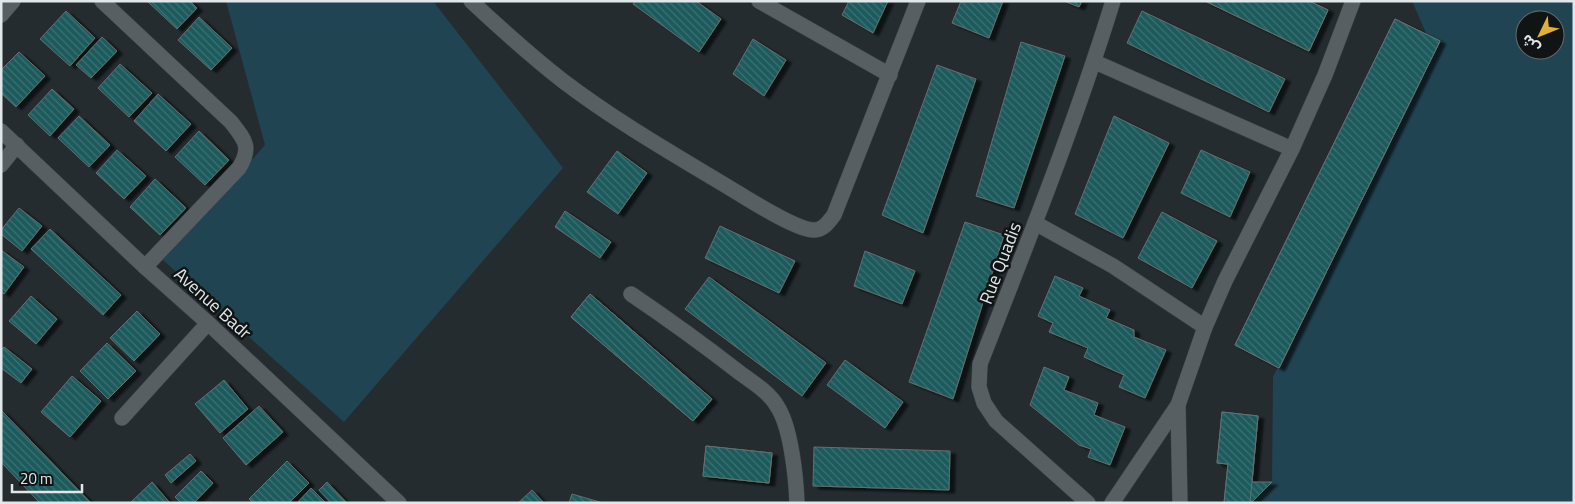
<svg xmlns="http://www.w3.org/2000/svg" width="1575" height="504" font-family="'Titillium Web','Noto Sans Arabic',sans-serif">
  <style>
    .grass { fill: #204452; fill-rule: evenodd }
    .building { fill: url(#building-back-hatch); stroke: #656f6f; filter: url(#shadow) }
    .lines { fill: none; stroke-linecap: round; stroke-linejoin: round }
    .minor-casing { stroke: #40474a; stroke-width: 16 }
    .minor { stroke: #575f63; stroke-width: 15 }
    .labels { text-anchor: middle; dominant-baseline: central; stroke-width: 5; stroke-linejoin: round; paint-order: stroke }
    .street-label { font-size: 18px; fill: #e2e8ea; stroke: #101415 }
  </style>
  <defs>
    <pattern id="building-back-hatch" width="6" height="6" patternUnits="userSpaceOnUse" patternTransform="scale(1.25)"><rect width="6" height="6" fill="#1d5a5c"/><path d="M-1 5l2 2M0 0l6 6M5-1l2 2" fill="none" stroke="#3e7274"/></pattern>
    <filter id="shadow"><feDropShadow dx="5.5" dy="3" stdDeviation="1" flood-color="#0009"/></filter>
  </defs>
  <rect width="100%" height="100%" fill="#242c2f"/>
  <g class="grass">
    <polygon points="226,1 433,1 563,168 344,422 163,260 265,145"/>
    <path d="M1412,1H1574V503H1235L1272,482L1273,377L1433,49ZM1525,20H1555V50H1525Z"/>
  </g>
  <g class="building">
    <polygon points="147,1 190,1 197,8 177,29"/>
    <polygon points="635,1 696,1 721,19 699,52 633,4"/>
    <polygon points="849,1 888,1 873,33 842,15"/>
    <polygon points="961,1 1003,1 989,38 952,23"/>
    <polygon points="1064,1 1082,1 1079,7"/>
    <polygon points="1205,1 1309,1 1328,10 1309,51"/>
    <polygon points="1205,1 1309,1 1328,10 1309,51"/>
    <polygon points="66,11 95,38 70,66 40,39"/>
    <polygon points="1142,11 1285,79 1269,112 1127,43"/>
    <polygon points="199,17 232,48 211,70 178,40"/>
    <polygon points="1395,19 1440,41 1279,368 1235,345"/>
    <polygon points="1395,19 1440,41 1279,368 1235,345"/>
    <polygon points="102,37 117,51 91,78 76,65"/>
    <polygon points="753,39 786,60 764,96 733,74"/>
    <polygon points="1021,42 1065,56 1014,208 976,196"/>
    <polygon points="19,52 45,76 16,107 1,93 1,70"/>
    <polygon points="120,64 152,93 129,117 98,88"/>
    <polygon points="937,65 976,79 923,233 882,215"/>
    <polygon points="52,89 74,109 50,136 28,115"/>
    <polygon points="158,94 191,124 166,151 134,121"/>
    <polygon points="79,116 110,145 89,167 58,138"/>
    <polygon points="1114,116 1169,143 1123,238 1075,214"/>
    <polygon points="199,131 229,160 205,185 175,157"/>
    <polygon points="117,150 146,176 124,199 96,173"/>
    <polygon points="1201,150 1250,172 1230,217 1181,193"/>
    <polygon points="617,151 647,173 618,214 587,192"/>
    <polygon points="155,179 186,208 160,235 130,207"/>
    <polygon points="19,208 42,226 22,251 1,234 1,230"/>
    <polygon points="565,211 611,242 600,258 555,227"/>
    <polygon points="1162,212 1217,241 1192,288 1138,258"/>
    <polygon points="965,222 1004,235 953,399 909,382"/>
    <polygon points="720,226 795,261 779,293 705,258"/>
    <polygon points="50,229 121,295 103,315 31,249"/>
    <polygon points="1,250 24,267 4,294 1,292"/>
    <polygon points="865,251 915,271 902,304 854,286"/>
    <polygon points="1055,276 1083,288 1079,296 1110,310 1106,318 1134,330 1134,337 1166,350 1145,398 1119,387 1124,375 1084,357 1088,348 1049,332 1053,323 1038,316"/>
    <polygon points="709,277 826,363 802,396 685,309"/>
    <polygon points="590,294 712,399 693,421 571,317"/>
    <polygon points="590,294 712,399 693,421 571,317"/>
    <polygon points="31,296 57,319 36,344 9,321"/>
    <polygon points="137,311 160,334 134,361 110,338"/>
    <polygon points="107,343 136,371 108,399 80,371"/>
    <polygon points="4,347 32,369 21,383 1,368 1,350"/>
    <polygon points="845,360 903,402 885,428 827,385"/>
    <polygon points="1044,367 1069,377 1064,390 1098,403 1094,415 1125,427 1110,465 1088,457 1091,449 1079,445 1030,405"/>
    <polygon points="72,376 101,401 70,437 41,412"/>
    <polygon points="224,380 248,409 220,433 195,404"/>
    <polygon points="259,406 283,432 246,465 223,438"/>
    <polygon points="1,410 91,503 40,503 1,462"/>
    <polygon points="1222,412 1258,416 1252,482 1272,482 1251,503 1224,503 1228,464 1217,463"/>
    <polygon points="1222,412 1258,416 1250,503 1224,503 1228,464 1217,463"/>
    <polygon points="706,446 772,453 769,483 703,476"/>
    <polygon points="706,446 772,453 769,483 703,476"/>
    <polygon points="814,447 950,451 949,490 813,486"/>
    <polygon points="190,454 196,461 171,483 165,475"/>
    <polygon points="287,461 309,483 289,503 253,503 249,499"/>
    <polygon points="201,471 213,483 194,503 181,503 175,497"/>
    <polygon points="152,482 170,503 130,503"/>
    <polygon points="327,482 347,503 331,503 319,490"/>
    <polygon points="311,488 326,503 297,503"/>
    <polygon points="532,490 544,503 518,503"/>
    <polygon points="572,494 603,503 569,503"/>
  </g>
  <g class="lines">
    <g class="minor-casing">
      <g id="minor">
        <path d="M102,1L231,122C245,140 252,147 239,168L145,267"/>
        <path d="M471,1C501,29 531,56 563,81C617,122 675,155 733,190C750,200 796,230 814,230C824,230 829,221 834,215L918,1"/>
        <polyline points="759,1 890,75"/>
        <polyline points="1,15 13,1"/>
        <polyline points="1095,62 1292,149"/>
        <polyline points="1,131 145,267 208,323 399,503"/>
        <polyline points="1,165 17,145"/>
        <polyline points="1035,223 1113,266 1205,327"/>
        <path d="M631,294C668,319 704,345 740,373C752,382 769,392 777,406C791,427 796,477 797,503"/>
        <polyline points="1178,405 1180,503"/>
        <polyline points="122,418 208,323"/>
        <path d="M1088,503L996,421L984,403L979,387L980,364C1027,244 1075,124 1113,1"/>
        <polyline points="1112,503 1178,405 1205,327 1225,281 1292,149 1325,75 1353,1"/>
      </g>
    </g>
    <use href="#minor" class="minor"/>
  </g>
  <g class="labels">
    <g class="street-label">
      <text transform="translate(1000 263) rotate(-69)">Rue Quadis</text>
      <text transform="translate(213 303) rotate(42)">Avenue Badr</text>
    </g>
  </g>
  <rect width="1575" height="504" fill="none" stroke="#e2e8ea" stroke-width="5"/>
  <g transform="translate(1540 35) rotate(227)"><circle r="24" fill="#101415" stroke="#64696a"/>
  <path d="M0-4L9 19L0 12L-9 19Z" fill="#dfb034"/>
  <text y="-8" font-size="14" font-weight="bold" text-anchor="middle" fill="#e2e8ea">ش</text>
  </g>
  <path d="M12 484v8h70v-8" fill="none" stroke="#e2e8ea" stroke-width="2.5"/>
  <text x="20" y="484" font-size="15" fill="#e2e8ea" stroke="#101415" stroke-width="4" paint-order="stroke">20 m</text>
</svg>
